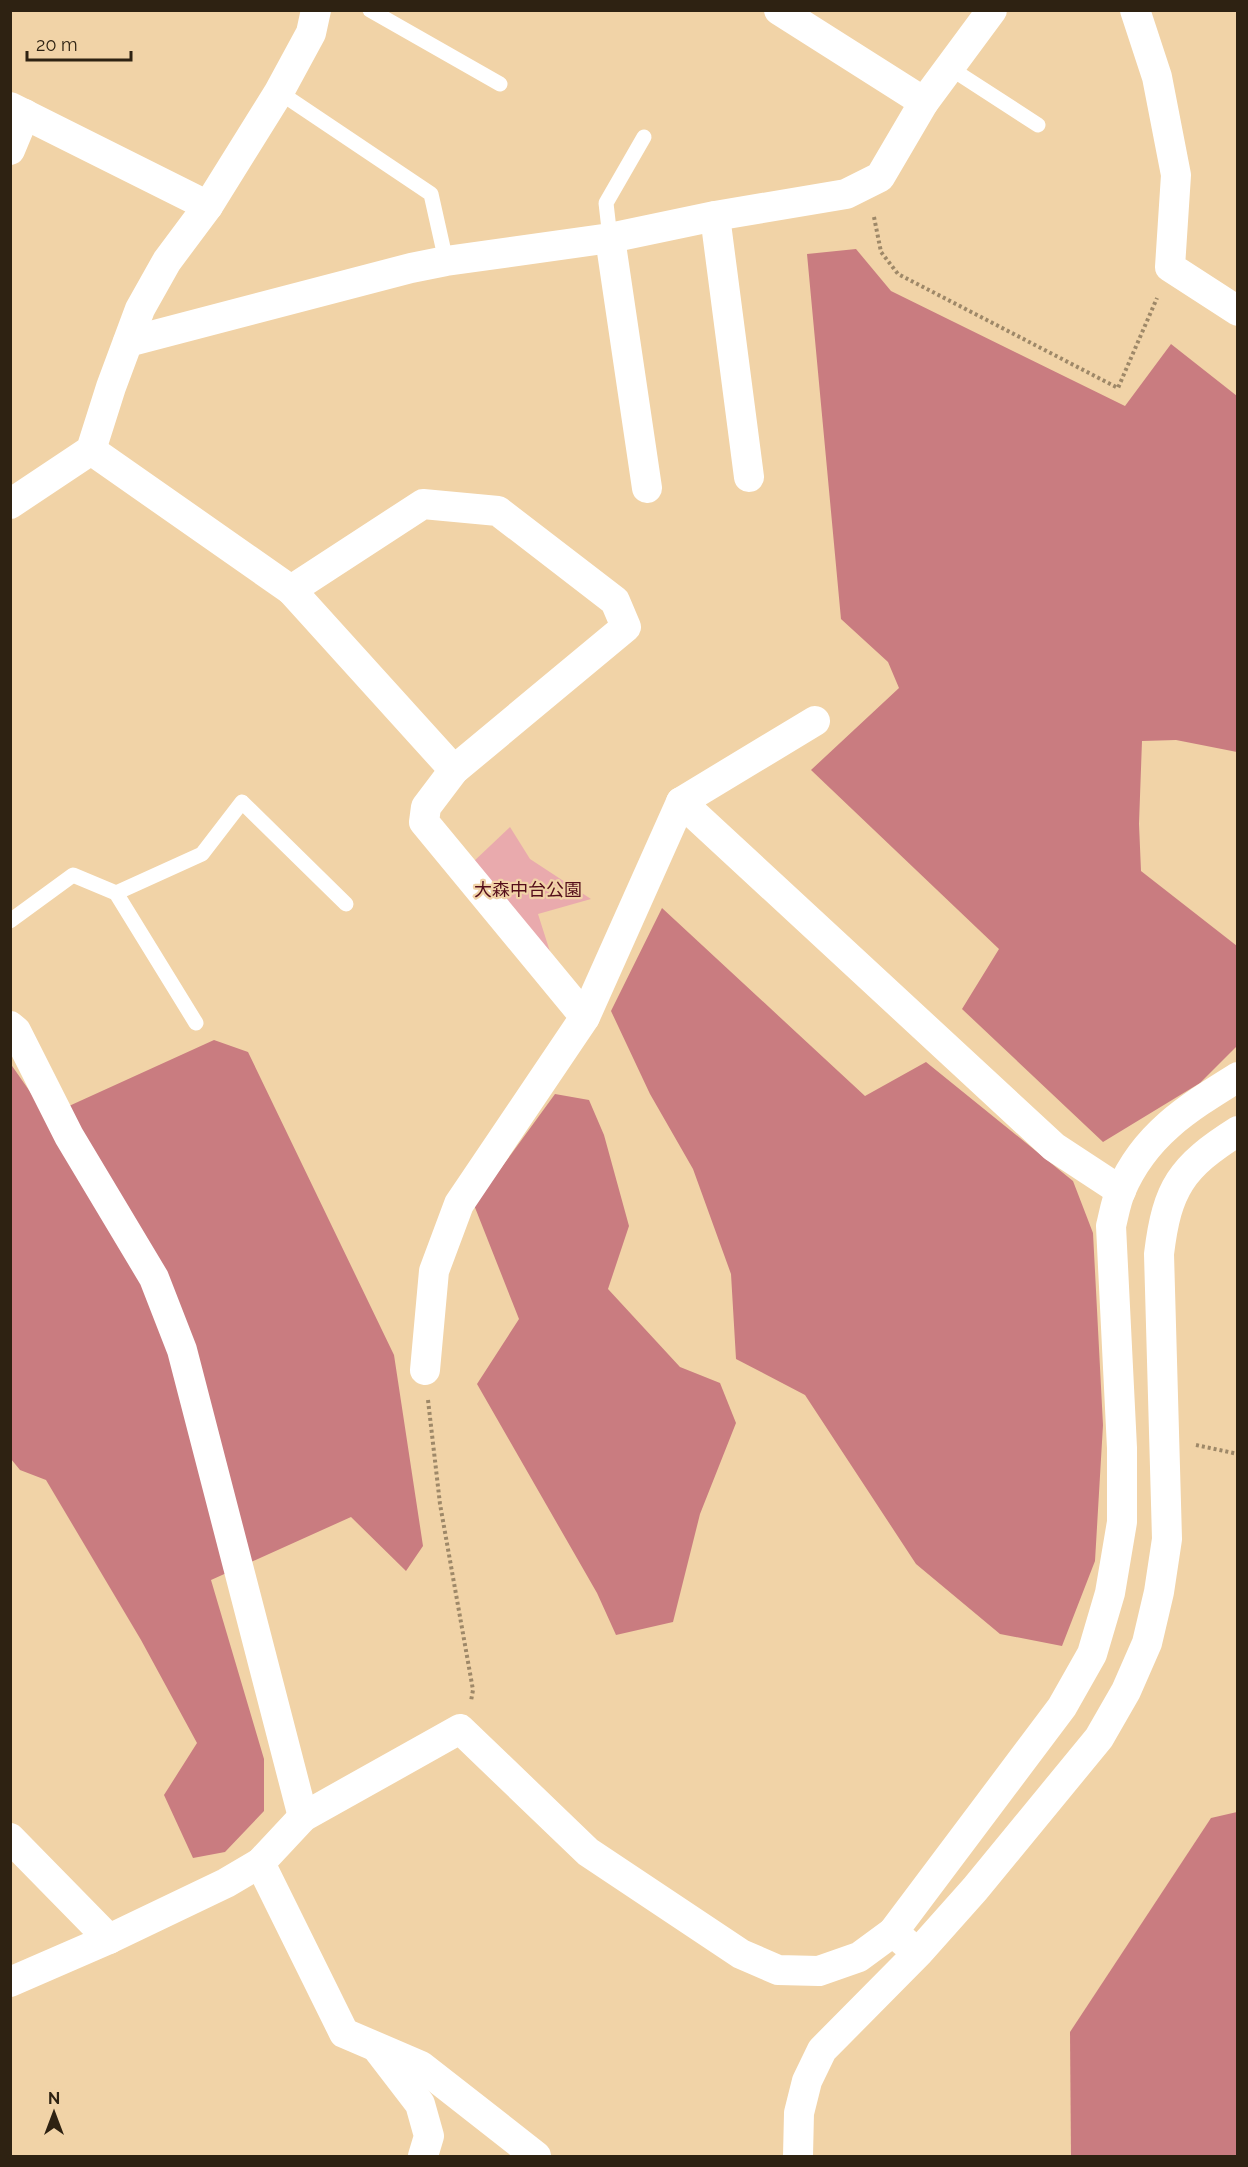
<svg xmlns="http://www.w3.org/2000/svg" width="1248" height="2167" font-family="Raleway,'Noto Sans JP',sans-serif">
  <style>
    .green { fill: #e9aaad }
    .forest { fill: #c97c80 }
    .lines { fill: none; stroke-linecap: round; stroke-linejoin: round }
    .path { stroke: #9e8868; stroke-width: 4; stroke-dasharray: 3 3; stroke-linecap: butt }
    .lane { stroke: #fff; stroke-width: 15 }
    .street { stroke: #fff; stroke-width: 30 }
    .labels { text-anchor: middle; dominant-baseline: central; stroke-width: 4.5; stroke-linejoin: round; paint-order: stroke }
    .park-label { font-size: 18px; fill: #540d1a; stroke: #f1d3a7 }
  </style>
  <rect width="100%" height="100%" fill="#f1d3a7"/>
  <polygon class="green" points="510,827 530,859 591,899 538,914 552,958 472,863"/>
  <g class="forest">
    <polygon points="856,249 891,291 1125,406 1171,344 1237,396 1237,752 1176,740 1142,741 1139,824 1141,871 1237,946 1237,1046 1200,1083 1103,1142 962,1009 999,949 811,770 899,688 888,662 841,619 807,254"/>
    <polygon points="662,908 865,1096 926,1062 1073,1181 1093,1233 1103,1425 1095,1561 1062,1646 1000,1634 916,1564 805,1395 736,1359 731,1274 693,1169 650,1094 611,1011"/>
    <polygon points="214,1040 248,1052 394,1355 423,1546 406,1571 351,1517 211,1580 264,1759 264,1811 225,1852 193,1858 164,1795 197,1743 141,1640 46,1480 20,1470 11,1459 10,1063 47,1116"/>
    <polygon points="555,1094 589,1100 604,1135 629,1226 608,1289 680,1367 720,1383 736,1423 700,1514 673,1622 616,1635 597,1593 477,1384 519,1319 474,1205"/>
    <polygon points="1237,1812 1237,2156 1071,2156 1070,2032 1211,1818"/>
  </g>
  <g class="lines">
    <g class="path">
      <polyline points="874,217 881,252 898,274 1118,388 1157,298"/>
      <polyline points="428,1400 440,1504 473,1690 471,1701"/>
      <polyline points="1196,1445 1238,1454"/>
    </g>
    <g class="lane">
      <polyline points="370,10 500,84"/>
      <polyline points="950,68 1038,125"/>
      <polyline points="279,92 431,194 446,261"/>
      <polyline points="610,238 606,203 644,137"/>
      <polyline points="116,893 202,854 242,802 346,904"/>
      <polyline points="10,921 73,875 116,893 196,1023"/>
    </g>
    <g class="street">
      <polyline points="779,10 924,102"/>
      <polyline points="1135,10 1157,77 1176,175 1170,267 1238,311"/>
      <polyline points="10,107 208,206"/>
      <polyline points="10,150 25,114"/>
      <polyline points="715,216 749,477"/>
      <polyline points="610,238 647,488"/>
      <polyline points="128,342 411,268 446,261 610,238 715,216 846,194 880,177 924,102 992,10"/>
      <polyline points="91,450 291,590 454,770"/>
      <polyline points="10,504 91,450 111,387 140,309 167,261 208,206 279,92 311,33 316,10"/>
      <polyline points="291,590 423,504 498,511 615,601 626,627 454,770 426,807 424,822 585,1017 459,1204 434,1271 425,1370"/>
      <polyline points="815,721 681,802 1054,1147 1121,1191"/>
      <polyline points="585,1017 681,802"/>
      <polyline points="10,1026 16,1031 69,1136 154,1278 182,1350 303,1817"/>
      <polyline points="10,1838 109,1939"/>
      <polyline points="260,1863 344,2033 421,2066 536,2156"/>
      <path d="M907,1944L893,1932L1062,1707L1092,1654L1110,1593L1122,1522V1448L1111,1226C1114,1214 1116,1201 1121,1190C1145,1134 1188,1108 1238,1077"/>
      <polyline points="10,1982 109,1939 226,1883 260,1863 303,1817 460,1729 588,1852 741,1954 778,1970 819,1971 859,1957 893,1932"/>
      <polyline points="377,2048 420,2104 429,2136 423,2156"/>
      <path d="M798,2156L799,2113L807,2081L822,2050L918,1953L975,1889L1099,1738L1126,1691L1147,1643L1159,1592L1167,1539L1159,1254C1167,1188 1181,1167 1238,1131"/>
    </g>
  </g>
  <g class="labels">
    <g class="park-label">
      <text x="528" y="889">大森中台公園</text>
    </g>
  </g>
  <rect width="1248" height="2167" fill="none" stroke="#2e2212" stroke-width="24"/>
  <g transform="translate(54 2113)" stroke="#f1d3a7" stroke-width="4.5" paint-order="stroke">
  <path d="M0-4.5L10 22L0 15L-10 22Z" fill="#2e2212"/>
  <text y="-9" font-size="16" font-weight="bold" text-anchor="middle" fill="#2e2212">N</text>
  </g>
  <path d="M27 51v9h104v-9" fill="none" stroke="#2e2212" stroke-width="3"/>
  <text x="36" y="51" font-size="18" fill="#2e2212" stroke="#f1d3a7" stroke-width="4.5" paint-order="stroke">20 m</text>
</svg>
